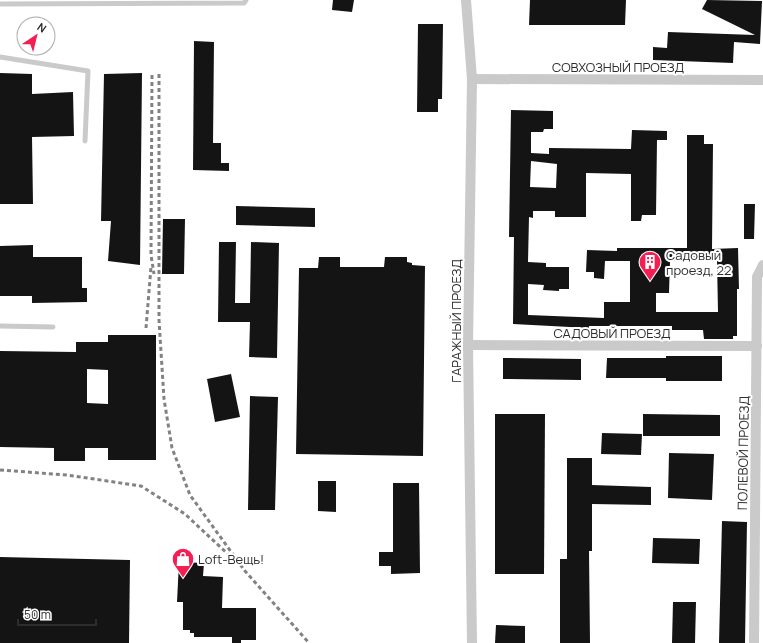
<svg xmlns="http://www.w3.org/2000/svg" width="763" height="643" font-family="Manrope,sans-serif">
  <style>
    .building { fill: #141414; fill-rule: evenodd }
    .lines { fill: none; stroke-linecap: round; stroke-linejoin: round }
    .lane { stroke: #cacaca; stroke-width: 5 }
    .street { stroke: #cacaca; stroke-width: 10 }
    .rail { stroke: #828282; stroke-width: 3; stroke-dasharray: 4 3; stroke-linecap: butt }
    .labels { text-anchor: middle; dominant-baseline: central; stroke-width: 4; stroke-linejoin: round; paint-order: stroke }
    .street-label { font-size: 13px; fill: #2d2d2d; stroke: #fff }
    .poi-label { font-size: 13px; fill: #2d2d2d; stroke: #fff; text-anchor: start }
  </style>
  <rect width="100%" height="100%" fill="#fff"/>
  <g class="building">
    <polygon points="333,0 354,0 352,12 332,10"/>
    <polygon points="530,0 626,0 625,25 529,25"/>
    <polygon points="707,0 762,1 760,44 734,42 733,63 653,60 653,47 667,48 668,32 755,35 702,9"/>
    <polygon points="418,24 443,24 442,99 438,99 438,112 417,112"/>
    <polygon points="194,41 214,42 213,143 221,143 221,163 229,163 229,171 193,170"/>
    <polygon points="0,73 32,74 32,94 73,92 74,136 32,137 33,204 0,204"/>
    <polygon points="142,73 140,265 108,261 111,221 101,221 104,74"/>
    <path d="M511,110L553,111V129H544L543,132H531V153L549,154V148L631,149L632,130L667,131V140H657L656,215H642L641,221H631V174L586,173V217H555V211H533V218L529,217L528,262L546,263V267H569V289H559V291L543,290L544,285L528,284V315L604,318V302H630V261H605L604,279L594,278V272H586L587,250L617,251V248H687V135H704V144H713L712,249L738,248L739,289H737V336H733V339H704L703,330H672V326H589V328L513,324L514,237H509ZM531,161L557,164L556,188L530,187ZM670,261H717L718,312H656V293H669Z"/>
    <polygon points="744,204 755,204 754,239 744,239"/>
    <polygon points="236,206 315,208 315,227 236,225"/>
    <polygon points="163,219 185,219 184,274 162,274"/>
    <polygon points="219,242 236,242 235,303 250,303 251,242 279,243 277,358 249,357 250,322 218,322"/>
    <polygon points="33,245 33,257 82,257 82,288 87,288 87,302 32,303 32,296 0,296 0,246"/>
    <polygon points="319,257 340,257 340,267 384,267 385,257 407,257 407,262 412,263 412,265 425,266 423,456 296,454 299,268 318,268"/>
    <path d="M108,335H156V460H108V448H85V461H54V448L0,447V351L76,352V342H108ZM87,369L108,370V404L87,403Z"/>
    <polygon points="666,356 722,356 722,381 666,381 666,378 606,378 607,358 666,358"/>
    <polygon points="503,358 581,359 581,380 503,379"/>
    <polygon points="231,374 240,417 215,422 207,379"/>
    <polygon points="250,396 278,397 275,510 248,510"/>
    <polygon points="495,414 545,414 544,574 495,574"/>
    <polygon points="643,414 720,415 720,436 643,436"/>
    <polygon points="602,433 642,434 641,455 601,454"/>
    <polygon points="669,453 714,454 712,500 668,498"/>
    <polygon points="567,458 592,458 592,485 651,487 651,505 592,504 592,551 589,551 590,643 560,643 560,559 567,559"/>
    <polygon points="318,481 336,481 336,512 318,511"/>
    <polygon points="393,483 419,483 420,573 391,574 391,566 379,566 379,552 393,552"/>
    <polygon points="722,521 747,522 745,643 719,643"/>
    <polygon points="653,538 700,539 699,564 652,563"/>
    <polygon points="0,557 130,560 129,643 0,643"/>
    <polygon points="179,562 204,563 203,576 223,577 222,608 256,608 256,640 241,640 241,643 232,643 232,637 194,637 194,633 190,633 190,630 183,630 183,602 177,602"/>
    <polygon points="673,602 696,602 695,643 672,643"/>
    <polygon points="496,625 525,626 525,643 495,643"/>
  </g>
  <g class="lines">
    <g class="lane">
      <polyline points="0,4 244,3 246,0"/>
      <polyline points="0,57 88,71 85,141"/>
      <polyline points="0,326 53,327"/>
    </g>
    <g class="street">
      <polyline points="466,0 472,79 468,345 472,643"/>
      <polyline points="472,79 763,80"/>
      <polyline points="468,345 757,346"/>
      <polyline points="754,643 757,277 763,265"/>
    </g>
    <g class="rail">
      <polyline points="159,74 159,320 164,399 172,448 190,495 245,571 309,643"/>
      <polyline points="152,75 151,255 154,274"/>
      <polyline points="146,328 151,267"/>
      <polyline points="0,470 67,475 141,486 185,514 231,557"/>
    </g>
  </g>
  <defs>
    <g id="building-pin" transform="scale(1.15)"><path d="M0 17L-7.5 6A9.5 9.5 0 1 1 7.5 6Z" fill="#f41e52" stroke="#fff"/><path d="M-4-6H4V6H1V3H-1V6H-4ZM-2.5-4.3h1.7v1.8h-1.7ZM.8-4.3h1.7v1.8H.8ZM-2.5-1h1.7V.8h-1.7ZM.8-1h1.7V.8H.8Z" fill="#fff"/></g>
    <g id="shop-pin" transform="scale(1.15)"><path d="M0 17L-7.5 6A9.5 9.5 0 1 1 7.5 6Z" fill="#f41e52" stroke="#fff"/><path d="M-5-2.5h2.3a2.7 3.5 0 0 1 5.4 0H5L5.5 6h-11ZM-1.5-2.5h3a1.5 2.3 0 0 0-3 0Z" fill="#fff"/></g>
  </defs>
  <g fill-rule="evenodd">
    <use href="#building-pin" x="650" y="262"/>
    <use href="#shop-pin" x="183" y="559"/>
  </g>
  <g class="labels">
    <g class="street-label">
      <text x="618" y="67">СОВХОЗНЫЙ ПРОЕЗД</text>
      <text transform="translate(456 321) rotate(-90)">ГАРАЖНЫЙ ПРОЕЗД</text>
      <text x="612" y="333">САДОВЫЙ ПРОЕЗД</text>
      <text transform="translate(743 453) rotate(-89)">ПОЛЕВОЙ ПРОЕЗД</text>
    </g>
    <g class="poi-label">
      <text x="666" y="255">Садовый<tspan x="666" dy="15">проезд, 22</tspan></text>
      <text x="198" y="559">Loft-Вещь!</text>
    </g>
  </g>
  <g transform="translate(36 36) rotate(35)"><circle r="19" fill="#ffffff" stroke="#ababab"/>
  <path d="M0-3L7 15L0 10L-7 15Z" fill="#f41e52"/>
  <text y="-6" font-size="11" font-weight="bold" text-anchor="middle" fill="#2d2d2d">N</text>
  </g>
  <path d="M18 619v6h78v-6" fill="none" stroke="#2d2d2d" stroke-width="2"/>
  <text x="24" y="619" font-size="12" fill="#2d2d2d" stroke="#ffffff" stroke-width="3" paint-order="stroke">50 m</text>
</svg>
